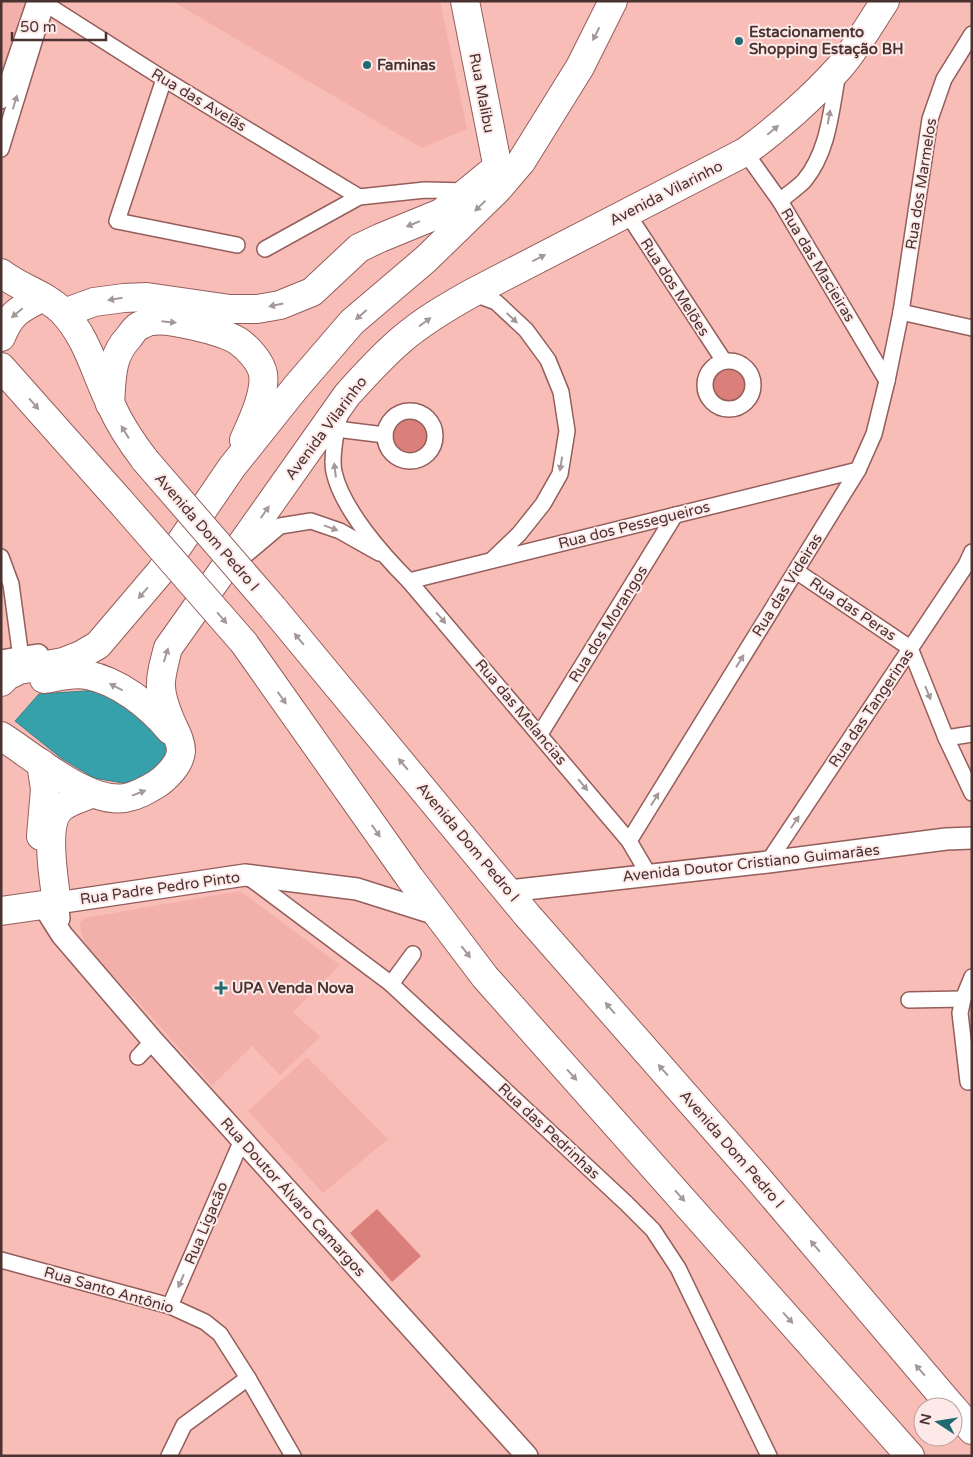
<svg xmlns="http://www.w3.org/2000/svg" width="973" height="1457" font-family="'Varela Round',sans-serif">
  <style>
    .built { fill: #f3afaa }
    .green { fill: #db7f7a }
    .water { fill: #37a1ab; stroke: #3d8086 }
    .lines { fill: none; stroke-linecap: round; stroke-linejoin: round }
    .street-casing { stroke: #945e5b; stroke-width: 18 }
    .secondary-casing { stroke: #945e5b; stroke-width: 24 }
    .highway-casing { stroke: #945e5b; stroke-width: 30 }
    .street { stroke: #fff; stroke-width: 15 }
    .secondary { stroke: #fff; stroke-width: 21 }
    .highway { stroke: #fff; stroke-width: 28 }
    .highway-bridge-casing { stroke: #945e5b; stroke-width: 30; stroke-linecap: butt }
    .highway-bridge { stroke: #fff; stroke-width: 28 }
    .oneway { fill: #a49898 }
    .poi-dot { fill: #206b72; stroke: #fdeae8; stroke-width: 2 }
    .labels { text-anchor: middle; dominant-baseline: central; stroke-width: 4; stroke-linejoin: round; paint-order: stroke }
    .poi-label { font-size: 15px; font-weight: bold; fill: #4a3230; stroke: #fdeae8; text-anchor: start }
    .street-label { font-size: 15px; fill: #4a3230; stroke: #fdeae8 }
  </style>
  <rect width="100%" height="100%" fill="#f9bdb8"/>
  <g class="built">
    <polygon points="1,1 30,1 1,89"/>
    <polygon points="172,1 440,1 467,129 422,148"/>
    <polygon points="240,891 340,965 293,1012 320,1037 280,1075 252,1046 212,1086 151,1016 92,953 84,941 79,923 85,918"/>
    <polygon points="307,1057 388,1139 323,1193 248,1111"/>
  </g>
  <g class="green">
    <circle cx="731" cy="385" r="19"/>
    <circle cx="410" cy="436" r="19"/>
    <polygon points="377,1209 421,1256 392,1282 350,1233"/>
  </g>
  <polygon class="water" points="100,690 158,725 170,756 149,777 123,783 94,778 61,758 15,721 39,694"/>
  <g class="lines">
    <g class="street-casing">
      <g id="street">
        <polyline points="41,1 164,79 359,197"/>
        <polyline points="164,79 117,221 237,245"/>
        <polyline points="1,101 35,1"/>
        <polyline points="1,149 38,29 48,1"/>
        <polyline points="745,152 780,201 887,381"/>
        <path d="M780,201C788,194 797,188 804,181C829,151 831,110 838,73"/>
        <polyline points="627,213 724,361"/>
        <polyline points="265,249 359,197 425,190 468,191"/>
        <polyline points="472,293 496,302 526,330 548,360 561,392 567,431 560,474 543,504 519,534 493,559"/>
        <polyline points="901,312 972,328"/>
        <circle cx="729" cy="385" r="24"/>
        <circle cx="410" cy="436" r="25"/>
        <path d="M340,416C336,429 331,459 334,472C342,509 383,555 409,581L629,841L649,875"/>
        <polyline points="336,429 385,435"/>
        <polyline points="1,557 11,584 21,658"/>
        <polyline points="242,558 280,526 311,521 340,531 379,553"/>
        <polyline points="796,571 910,648"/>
        <polyline points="409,581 858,470"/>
        <polyline points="910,648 946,738 972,793"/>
        <polyline points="540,734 675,515"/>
        <polyline points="946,738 972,734"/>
        <polyline points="629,841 858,470 874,434 887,381 901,312 930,119 944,79 972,34"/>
        <polyline points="768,862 966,565 972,552"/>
        <polyline points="247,876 390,983 626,1203 653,1230 678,1268 769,1456"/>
        <polyline points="391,984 413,954"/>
        <polyline points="909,1000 963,999"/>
        <polyline points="138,1057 153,1041"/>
        <polyline points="968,1082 960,1013 963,999 972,977"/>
        <polyline points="1,1260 170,1306 205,1322 220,1334 248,1378 293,1456"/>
        <polyline points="170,1306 242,1140"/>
        <polyline points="169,1456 184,1425 248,1378"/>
      </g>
    </g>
    <g class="secondary-casing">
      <g id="secondary">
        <polyline points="1,661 38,655"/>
        <polyline points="508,891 768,862 946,839 972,838"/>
        <polyline points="43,905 62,935 153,1041 527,1456"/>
        <polyline points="59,918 57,903 245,875 357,889 436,914"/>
      </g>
    </g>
    <g class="highway-casing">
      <g id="highway">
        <polyline points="465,1 501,184"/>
        <path d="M1,273C20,288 45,294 62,311C88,338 95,373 111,405C120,425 132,443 145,460"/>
        <polyline points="64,313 94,302 124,298 147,297 230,309 257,309 280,305 312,292 359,248 380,238 441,213 490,173"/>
        <path d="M1,337C11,312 20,309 43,297"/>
        <polyline points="1,367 121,502"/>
        <path d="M110,404C112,379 110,357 129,337C132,333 135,328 139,326C143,324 149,321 153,321C170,318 224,332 238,341C248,348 261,362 263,374C266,393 252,422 244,440"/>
        <polyline points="273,608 527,915 755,1175 952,1407"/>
        <polyline points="244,643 410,878 485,977 910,1456"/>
        <path d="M44,679C57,677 73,672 87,675C119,681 150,706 170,730"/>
        <polyline points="1,682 7,676 19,670 63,662 81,655 98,645 161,571 232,467 296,387 352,322 426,259 497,190 521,162 580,67 613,1"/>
        <path d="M1,736C33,756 87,804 125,798C137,796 147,790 157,784C167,777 180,764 181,751C181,741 175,731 171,722C157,689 159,682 168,648L347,395C364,376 381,357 401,340C423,321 447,307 472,293L745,152C777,129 813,97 839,68C857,47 870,24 885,1"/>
        <polyline points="41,836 45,789 41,763"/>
        <path d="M1,911L57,903C54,881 44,825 60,809C68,801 82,798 91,794"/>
        <polyline points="953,1408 972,1430"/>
      </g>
    </g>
    <use href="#street" class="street"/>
    <use href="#secondary" class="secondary"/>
    <use href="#highway" class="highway"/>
    <g class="highway-bridge-casing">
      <g id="highway-bridge">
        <polyline points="145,460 273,608"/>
        <polyline points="121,502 244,643"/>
      </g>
    </g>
    <use href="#highway-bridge" class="highway-bridge"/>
  </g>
  <defs><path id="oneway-solid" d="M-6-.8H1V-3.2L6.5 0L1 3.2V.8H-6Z" transform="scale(1.25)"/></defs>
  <g class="oneway">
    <use href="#oneway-solid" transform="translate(596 34) rotate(117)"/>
    <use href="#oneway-solid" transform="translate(15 102) rotate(-73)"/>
    <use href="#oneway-solid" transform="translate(829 117) rotate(-80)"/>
    <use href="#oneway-solid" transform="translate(773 130) rotate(-40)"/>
    <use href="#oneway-solid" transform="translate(480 206) rotate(136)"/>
    <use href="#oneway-solid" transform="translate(413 224) rotate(158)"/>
    <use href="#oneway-solid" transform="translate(539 258) rotate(-27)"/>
    <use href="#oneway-solid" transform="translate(115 299) rotate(171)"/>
    <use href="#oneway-solid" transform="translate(276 305) rotate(168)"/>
    <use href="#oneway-solid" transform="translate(17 313) rotate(140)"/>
    <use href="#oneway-solid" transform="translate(361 315) rotate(139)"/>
    <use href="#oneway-solid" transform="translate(512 318) rotate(43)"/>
    <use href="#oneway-solid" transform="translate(169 322) rotate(6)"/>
    <use href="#oneway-solid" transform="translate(425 322) rotate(-36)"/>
    <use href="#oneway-solid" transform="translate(34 404) rotate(49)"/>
    <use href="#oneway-solid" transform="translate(125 432) rotate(-122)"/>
    <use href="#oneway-solid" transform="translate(561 464) rotate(99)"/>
    <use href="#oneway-solid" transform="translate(335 470) rotate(-97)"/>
    <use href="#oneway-solid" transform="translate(265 512) rotate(-55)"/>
    <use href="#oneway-solid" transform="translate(331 528) rotate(20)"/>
    <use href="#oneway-solid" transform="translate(143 593) rotate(131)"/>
    <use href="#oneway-solid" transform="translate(222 618) rotate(49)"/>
    <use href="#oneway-solid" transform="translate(441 618) rotate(49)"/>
    <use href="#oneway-solid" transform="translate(299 639) rotate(-130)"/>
    <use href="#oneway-solid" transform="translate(166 655) rotate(-73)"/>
    <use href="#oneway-solid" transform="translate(740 661) rotate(-58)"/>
    <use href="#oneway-solid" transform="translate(116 687) rotate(-153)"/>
    <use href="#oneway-solid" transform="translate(928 693) rotate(68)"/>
    <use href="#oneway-solid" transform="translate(282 698) rotate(55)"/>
    <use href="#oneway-solid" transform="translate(403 764) rotate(-130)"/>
    <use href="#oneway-solid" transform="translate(583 785) rotate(50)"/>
    <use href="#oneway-solid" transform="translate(139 793) rotate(-21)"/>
    <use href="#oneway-solid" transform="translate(655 799) rotate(-58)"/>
    <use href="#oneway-solid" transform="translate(795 822) rotate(-56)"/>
    <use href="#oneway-solid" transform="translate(376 831) rotate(55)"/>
    <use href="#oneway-solid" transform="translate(466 952) rotate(52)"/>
    <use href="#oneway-solid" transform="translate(610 1008) rotate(-131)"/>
    <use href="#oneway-solid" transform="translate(663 1070) rotate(-131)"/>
    <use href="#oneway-solid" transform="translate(572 1075) rotate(48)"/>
    <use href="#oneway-solid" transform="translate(680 1196) rotate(48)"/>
    <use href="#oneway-solid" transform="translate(815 1246) rotate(-130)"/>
    <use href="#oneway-solid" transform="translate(181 1281) rotate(113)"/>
    <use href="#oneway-solid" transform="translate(788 1318) rotate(48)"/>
    <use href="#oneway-solid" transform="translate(920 1370) rotate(-131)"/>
  </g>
  <g class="poi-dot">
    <circle cx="739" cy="41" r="5"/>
    <circle cx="367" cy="65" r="5"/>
    <path d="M218.5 980.5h5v5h5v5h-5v5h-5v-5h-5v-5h5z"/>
  </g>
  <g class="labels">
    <g class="poi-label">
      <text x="749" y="32">Estacionamento<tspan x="749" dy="17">Shopping Estação BH</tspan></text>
      <text x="377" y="65">Faminas</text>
      <text x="232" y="988">UPA Venda Nova</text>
    </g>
    <g class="street-label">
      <text transform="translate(482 93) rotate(79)">Rua Malibu</text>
      <text transform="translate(199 100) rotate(31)">Rua das Avelãs</text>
      <text transform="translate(921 184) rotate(-81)">Rua dos Marmelos</text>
      <text transform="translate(666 193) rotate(-27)">Avenida Vilarinho</text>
      <text transform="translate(818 265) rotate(59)">Rua das Macieiras</text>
      <text transform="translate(675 287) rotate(57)">Rua dos Melões</text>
      <text transform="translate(326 428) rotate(-53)">Avenida Vilarinho</text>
      <text transform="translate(634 525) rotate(-14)">Rua dos Pessegueiros</text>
      <text transform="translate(207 532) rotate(49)">Avenida Dom Pedro I</text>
      <text transform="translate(787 585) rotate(-58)">Rua das Videiras</text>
      <text transform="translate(853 609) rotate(34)">Rua das Peras</text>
      <text transform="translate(608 624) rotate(-58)">Rua dos Morangos</text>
      <text transform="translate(871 708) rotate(-56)">Rua das Tangerinas</text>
      <text transform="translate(521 712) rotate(50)">Rua das Melancias</text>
      <text transform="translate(468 842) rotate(50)">Avenida Dom Pedro I</text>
      <text transform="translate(751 863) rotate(-6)">Avenida Doutor Cristiano Guimarães</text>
      <text transform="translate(160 888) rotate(-8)">Rua Padre Pedro Pinto</text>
      <text transform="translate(549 1131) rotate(43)">Rua das Pedrinhas</text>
      <text transform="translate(732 1149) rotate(49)">Avenida Dom Pedro I</text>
      <text transform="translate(293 1197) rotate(48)">Rua Doutor Álvaro Camargos</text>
      <text transform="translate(206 1223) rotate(-67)">Rua Ligacão</text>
      <text transform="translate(109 1290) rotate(16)">Rua Santo Antônio</text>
    </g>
  </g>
  <rect width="973" height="1457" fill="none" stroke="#4a3230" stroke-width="5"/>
  <g transform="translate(938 1422) rotate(282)"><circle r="24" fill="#fdeae8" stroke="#b5a09e"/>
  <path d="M0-4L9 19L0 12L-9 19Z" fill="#206b72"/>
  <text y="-8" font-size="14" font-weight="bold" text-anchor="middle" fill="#4a3230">N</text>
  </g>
  <path d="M12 32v8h94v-8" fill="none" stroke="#4a3230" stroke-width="2.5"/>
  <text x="20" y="32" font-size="15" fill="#4a3230" stroke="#fdeae8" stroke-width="4" paint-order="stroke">50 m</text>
</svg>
